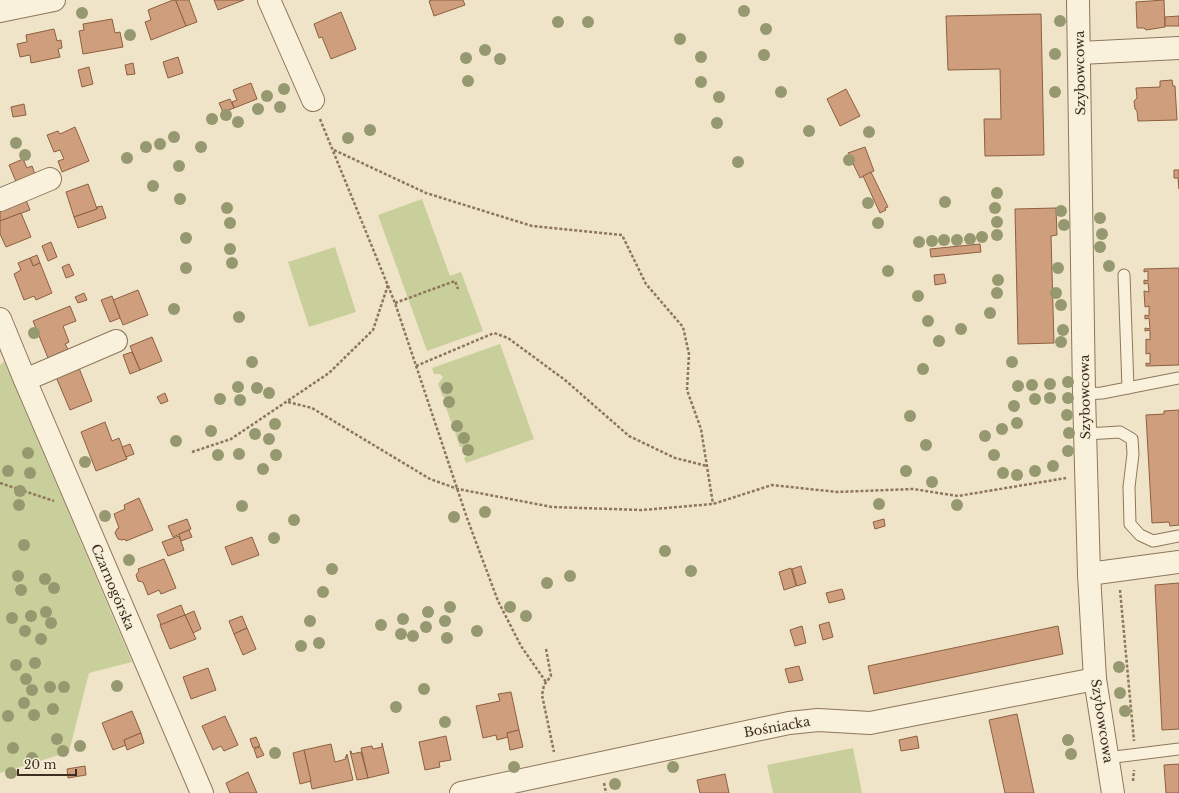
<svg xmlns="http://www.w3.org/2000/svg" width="1179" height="793" font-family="'Libre Baskerville',serif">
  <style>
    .green { fill: #c9cf9b }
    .building { fill: #cf9f7d; stroke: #8d5f41 }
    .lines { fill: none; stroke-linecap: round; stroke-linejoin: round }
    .lane-casing { stroke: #8d765c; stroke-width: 13 }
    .street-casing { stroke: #8d765c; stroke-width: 24 }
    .path { stroke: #8d765c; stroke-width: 2.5; stroke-dasharray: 3 2; stroke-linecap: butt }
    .lane { stroke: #faf1dc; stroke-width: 11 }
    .street { stroke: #faf1dc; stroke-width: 22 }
    .tree { fill: #96986f }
    .labels { text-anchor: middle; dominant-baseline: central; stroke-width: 3; stroke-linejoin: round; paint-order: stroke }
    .street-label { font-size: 13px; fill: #3d2e20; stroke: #f7eed8 }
  </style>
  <rect width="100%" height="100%" fill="#f0e4c8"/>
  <g class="green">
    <polygon points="422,199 450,276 461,272 483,331 427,351 378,215"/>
    <polygon points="335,247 356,312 309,327 288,262"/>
    <path d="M500,344L534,439L466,463L464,458L472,451L469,446L460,447L455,433L461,427L460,425L457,423L451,422L446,408C450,406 453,403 451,399L443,397L438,384L443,377L440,374H434L432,368Z"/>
    <polygon points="4,361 132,662 89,673 69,752 0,773 0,365"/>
    <polygon points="853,748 862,793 773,793 767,765"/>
  </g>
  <g class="building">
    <polygon points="173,0 176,1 186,26 151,40 145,22 151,20 148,10"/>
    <polygon points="178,0 189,0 197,22 186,26 176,1"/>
    <polygon points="214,0 244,0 218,10"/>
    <polygon points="432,0 463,0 465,5 434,16 429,1"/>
    <polygon points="1164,0 1165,27 1146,30 1144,28 1137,28 1136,2"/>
    <polygon points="341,12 356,49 331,59 322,37 319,38 314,24"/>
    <polygon points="1041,14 1044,155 985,156 984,119 1001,119 1000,69 948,70 946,16"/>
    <polygon points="1179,16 1179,26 1165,26 1165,17"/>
    <polygon points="112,19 115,33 120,32 123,47 83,54 79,31 84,30 83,24"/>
    <polygon points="54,29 57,41 61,40 62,48 58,49 60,57 31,63 30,55 20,57 17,44 27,42 26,35"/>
    <polygon points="178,57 183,73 168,78 163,62"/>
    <polygon points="133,63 135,74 127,75 125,65"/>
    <polygon points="89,67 93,84 82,87 78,70"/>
    <polygon points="1172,80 1173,86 1175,86 1177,120 1138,121 1137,111 1135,109 1134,101 1137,98 1136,88 1160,87 1160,81"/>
    <polygon points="251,83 257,99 234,108 232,102 237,100 233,90"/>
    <polygon points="846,89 860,116 840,126 827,99"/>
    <polygon points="230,99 234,108 223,112 219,103"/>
    <polygon points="24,104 26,115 13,117 11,107"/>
    <polygon points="75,127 89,161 62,172 58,161 64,159 60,150 54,152 47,135 58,131 60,134"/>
    <polygon points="865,147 874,171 860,178 848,153"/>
    <polygon points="23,159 27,168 32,166 36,177 17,184 9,165"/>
    <polygon points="1174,170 1179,170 1179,189 1178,178 1174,178"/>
    <polygon points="871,172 888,207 885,208 886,210 880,213 863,176"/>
    <polygon points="88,184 97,209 74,217 66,192"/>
    <polygon points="26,200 30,210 0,221 0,211"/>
    <polygon points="102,206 106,218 78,228 74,217 97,209 97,207"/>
    <polygon points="1056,208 1057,235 1051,236 1054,343 1018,344 1015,209"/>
    <polygon points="21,213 31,237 6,247 0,234 0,221"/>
    <polygon points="51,242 57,257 48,261 42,246"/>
    <polygon points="980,244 981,252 931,257 930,249"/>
    <polygon points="37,255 40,263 33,266 30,258"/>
    <polygon points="30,258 33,266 40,263 52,293 36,300 34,296 24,300 14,274 21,270 18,263"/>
    <polygon points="69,264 74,275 66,278 62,267"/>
    <polygon points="1179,268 1179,365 1146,366 1146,363 1150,364 1150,353 1146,354 1146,339 1150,340 1150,330 1145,331 1145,328 1150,329 1149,318 1145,319 1145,315 1149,316 1149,306 1145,307 1144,291 1149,292 1148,283 1144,284 1144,280 1148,281 1148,271 1144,272 1144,269"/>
    <polygon points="944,274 946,283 935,285 934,275"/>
    <polygon points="138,290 148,315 123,325 113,300"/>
    <polygon points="84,293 87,300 78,303 75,297"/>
    <polygon points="112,296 120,318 110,322 101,300"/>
    <polygon points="70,306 76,321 63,326 69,342 65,344 68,349 48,358 33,321"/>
    <polygon points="152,337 162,361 140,370 130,346"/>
    <polygon points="132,352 140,370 130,374 123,355"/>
    <polygon points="79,368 92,401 70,410 56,377"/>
    <polygon points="165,393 168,401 161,404 157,397"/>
    <polygon points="1179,410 1179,525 1170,526 1169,522 1152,523 1146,415 1164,414 1164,411"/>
    <polygon points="105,422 112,441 119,438 127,459 96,471 81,432"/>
    <polygon points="130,444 134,454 126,457 122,447"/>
    <polygon points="139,498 153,530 126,541 125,539 122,540 118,539 115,533 117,529 119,528 114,514 125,509 124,505"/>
    <polygon points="187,519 191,529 173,537 168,526"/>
    <polygon points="884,519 885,526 875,529 873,522"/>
    <polygon points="189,530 192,537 181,541 179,534"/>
    <polygon points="179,536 184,550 168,556 162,542"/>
    <polygon points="252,537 259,555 232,565 225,547"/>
    <polygon points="164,559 176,588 161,594 159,590 148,595 143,582 138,581 136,575 139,571 138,569"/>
    <polygon points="801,566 806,583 797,586 792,569"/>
    <polygon points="791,568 796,586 784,590 779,572"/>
    <polygon points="1179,583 1179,729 1162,730 1155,585"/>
    <polygon points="842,589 845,599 829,603 826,593"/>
    <polygon points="181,605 185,615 161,625 157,615"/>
    <polygon points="194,611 201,629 193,633 185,615"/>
    <polygon points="185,615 196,639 170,649 160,625"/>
    <polygon points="242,616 247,628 234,634 229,621"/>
    <polygon points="829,622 833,637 823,640 819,625"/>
    <polygon points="802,626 806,643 795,646 790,630"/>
    <polygon points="1058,626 1063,654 874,694 868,666"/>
    <polygon points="247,628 256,649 243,655 234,634"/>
    <polygon points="799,666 803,680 789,683 785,669"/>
    <polygon points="208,668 216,690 191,699 183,677"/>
    <polygon points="511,692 519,730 507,733 508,737 497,740 496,735 483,738 476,706 500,701 498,694"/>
    <polygon points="132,711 141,733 124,740 126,745 113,750 102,723"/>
    <polygon points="1017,714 1034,793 1005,793 989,720"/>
    <polygon points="225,716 238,745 224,751 221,746 213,750 202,726"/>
    <polygon points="519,730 523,747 510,750 507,733"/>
    <polygon points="141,733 144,743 127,750 124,740"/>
    <polygon points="446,736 451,760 439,762 440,767 425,770 419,742"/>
    <polygon points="917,736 919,748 901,751 899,740"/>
    <polygon points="256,737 260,746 253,748 250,739"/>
    <polygon points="382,743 389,773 368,778 361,748 372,746 373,749 382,747"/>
    <polygon points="331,744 335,762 346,759 345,757 347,757 346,755 347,754 353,780 312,789 304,750"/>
    <polygon points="260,747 264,755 257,758 254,749"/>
    <polygon points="304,750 311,781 300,784 293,753"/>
    <polygon points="350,751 351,751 352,754 361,752 368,778 357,780"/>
    <polygon points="1179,764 1179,793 1166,793 1164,765"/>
    <polygon points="85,766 86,775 68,778 67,769"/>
    <polygon points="248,772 257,793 230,793 226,783"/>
    <polygon points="725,774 729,793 700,793 697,780"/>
  </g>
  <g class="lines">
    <g class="lane-casing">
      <g id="lane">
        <polyline points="1124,275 1128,388"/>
        <polyline points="1084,394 1102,393 1179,378"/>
        <polyline points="1086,434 1120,432 1132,439 1133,454 1129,487 1130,524 1140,535 1153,541 1179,536"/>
        <polyline points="1107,758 1179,749"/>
      </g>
    </g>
    <g class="street-casing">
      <g id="street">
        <polyline points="269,0 313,100"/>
        <polyline points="1078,0 1084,394 1089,574 1095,679 1113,793"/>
        <polyline points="0,11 54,0"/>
        <polyline points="1080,53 1179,48"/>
        <polyline points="0,200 50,179"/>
        <polyline points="0,319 25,380 202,793"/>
        <polyline points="25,380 116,341"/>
        <polyline points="1089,574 1179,562"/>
        <polyline points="461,793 789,723 818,720 870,723 1095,679"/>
      </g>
    </g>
    <g class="path">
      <polyline points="320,119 395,303 467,518 498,601 521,646 546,682"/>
      <polyline points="334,150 426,193 532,226 622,235 646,284 683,327 689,354 687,390 701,429 713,504"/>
      <polyline points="395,303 455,281 458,289"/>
      <polyline points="416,366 494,333 508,338 565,380 629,436 675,458 707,466"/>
      <polyline points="288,402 312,408 430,479 458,489 552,507 642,510 713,504 772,485 837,492 913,489 958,496 1066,478"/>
      <polyline points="192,452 231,439 329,373 373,330 388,285"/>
      <polyline points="0,483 54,501"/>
      <polyline points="1120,590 1134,741"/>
      <polyline points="546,649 551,676 544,685 542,695 554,752"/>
      <polyline points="1133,781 1134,770"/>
      <polyline points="604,783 606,793"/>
    </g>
    <use href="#lane" class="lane"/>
    <use href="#street" class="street"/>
  </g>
  <g class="tree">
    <circle cx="744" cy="11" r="6"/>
    <circle cx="82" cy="13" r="6"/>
    <circle cx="1060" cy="21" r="6"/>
    <circle cx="558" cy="22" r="6"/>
    <circle cx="588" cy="22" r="6"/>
    <circle cx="766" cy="29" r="6"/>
    <circle cx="130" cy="35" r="6"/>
    <circle cx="680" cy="39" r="6"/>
    <circle cx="485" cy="50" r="6"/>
    <circle cx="1055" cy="54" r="6"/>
    <circle cx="764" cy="55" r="6"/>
    <circle cx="701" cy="57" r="6"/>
    <circle cx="466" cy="58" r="6"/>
    <circle cx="500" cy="59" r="6"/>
    <circle cx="468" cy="81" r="6"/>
    <circle cx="701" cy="82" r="6"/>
    <circle cx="284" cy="89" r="6"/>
    <circle cx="781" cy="92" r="6"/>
    <circle cx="1055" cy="92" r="6"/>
    <circle cx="267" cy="96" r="6"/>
    <circle cx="719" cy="97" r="6"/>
    <circle cx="280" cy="107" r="6"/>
    <circle cx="258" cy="109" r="6"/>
    <circle cx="226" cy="115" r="6"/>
    <circle cx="212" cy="119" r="6"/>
    <circle cx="238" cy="122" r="6"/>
    <circle cx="717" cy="123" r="6"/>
    <circle cx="370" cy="130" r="6"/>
    <circle cx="809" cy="131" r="6"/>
    <circle cx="869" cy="132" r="6"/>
    <circle cx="174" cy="137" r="6"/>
    <circle cx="348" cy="138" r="6"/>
    <circle cx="16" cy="143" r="6"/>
    <circle cx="160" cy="144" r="6"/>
    <circle cx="146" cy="147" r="6"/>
    <circle cx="201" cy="147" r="6"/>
    <circle cx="25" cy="155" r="6"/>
    <circle cx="127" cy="158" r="6"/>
    <circle cx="849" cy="160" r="6"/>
    <circle cx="738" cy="162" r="6"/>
    <circle cx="179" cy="166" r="6"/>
    <circle cx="153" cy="186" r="6"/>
    <circle cx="997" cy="193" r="6"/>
    <circle cx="180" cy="199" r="6"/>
    <circle cx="945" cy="202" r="6"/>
    <circle cx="868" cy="203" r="6"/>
    <circle cx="227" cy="208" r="6"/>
    <circle cx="995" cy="208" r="6"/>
    <circle cx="1061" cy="211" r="6"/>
    <circle cx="1100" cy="218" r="6"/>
    <circle cx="997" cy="222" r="6"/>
    <circle cx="230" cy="223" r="6"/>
    <circle cx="878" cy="223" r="6"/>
    <circle cx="1064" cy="225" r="6"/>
    <circle cx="1102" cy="234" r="6"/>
    <circle cx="997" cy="235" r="6"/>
    <circle cx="982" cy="237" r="6"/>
    <circle cx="186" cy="238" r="6"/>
    <circle cx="970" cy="239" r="6"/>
    <circle cx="944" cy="240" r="6"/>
    <circle cx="957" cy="240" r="6"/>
    <circle cx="932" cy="241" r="6"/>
    <circle cx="919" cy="242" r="6"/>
    <circle cx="1100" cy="247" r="6"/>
    <circle cx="230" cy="249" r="6"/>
    <circle cx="232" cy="263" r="6"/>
    <circle cx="1109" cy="266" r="6"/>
    <circle cx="186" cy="268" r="6"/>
    <circle cx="1058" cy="268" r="6"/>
    <circle cx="888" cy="271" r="6"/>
    <circle cx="998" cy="280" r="6"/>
    <circle cx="997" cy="293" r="6"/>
    <circle cx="1056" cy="293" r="6"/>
    <circle cx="918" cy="296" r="6"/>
    <circle cx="1061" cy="305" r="6"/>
    <circle cx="174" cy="309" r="6"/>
    <circle cx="990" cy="313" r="6"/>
    <circle cx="239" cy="317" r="6"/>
    <circle cx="928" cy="321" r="6"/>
    <circle cx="961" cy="329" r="6"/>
    <circle cx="1063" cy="330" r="6"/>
    <circle cx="34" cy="333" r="6"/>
    <circle cx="939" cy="341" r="6"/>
    <circle cx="1061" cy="342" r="6"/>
    <circle cx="252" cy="362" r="6"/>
    <circle cx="1012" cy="362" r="6"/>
    <circle cx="923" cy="369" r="6"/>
    <circle cx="1068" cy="382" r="6"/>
    <circle cx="1050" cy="384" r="6"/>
    <circle cx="1032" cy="385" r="6"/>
    <circle cx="1018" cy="386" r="6"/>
    <circle cx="238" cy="387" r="6"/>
    <circle cx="257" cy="388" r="6"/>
    <circle cx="447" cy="388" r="6"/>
    <circle cx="269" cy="393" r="6"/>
    <circle cx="1050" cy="398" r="6"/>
    <circle cx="1068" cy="398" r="6"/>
    <circle cx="220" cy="399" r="6"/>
    <circle cx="1035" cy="399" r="6"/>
    <circle cx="240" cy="400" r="6"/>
    <circle cx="449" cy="402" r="6"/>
    <circle cx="1014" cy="406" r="6"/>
    <circle cx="1067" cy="415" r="6"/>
    <circle cx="910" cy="416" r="6"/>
    <circle cx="1017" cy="423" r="6"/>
    <circle cx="275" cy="424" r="6"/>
    <circle cx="457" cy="426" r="6"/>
    <circle cx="1002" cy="429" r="6"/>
    <circle cx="211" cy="431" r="6"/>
    <circle cx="1069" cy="433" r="6"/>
    <circle cx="255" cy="434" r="6"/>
    <circle cx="985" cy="436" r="6"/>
    <circle cx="464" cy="438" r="6"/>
    <circle cx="269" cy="439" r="6"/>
    <circle cx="176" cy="441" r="6"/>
    <circle cx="926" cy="445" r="6"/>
    <circle cx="468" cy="450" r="6"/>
    <circle cx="1068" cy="451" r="6"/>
    <circle cx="28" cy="453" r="6"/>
    <circle cx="239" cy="454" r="6"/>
    <circle cx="218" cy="455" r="6"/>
    <circle cx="276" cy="455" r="6"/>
    <circle cx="994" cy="455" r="6"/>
    <circle cx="85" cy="462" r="6"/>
    <circle cx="1053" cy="466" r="6"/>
    <circle cx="263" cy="469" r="6"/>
    <circle cx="8" cy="471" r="6"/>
    <circle cx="906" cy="471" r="6"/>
    <circle cx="1035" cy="471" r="6"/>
    <circle cx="30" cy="473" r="6"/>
    <circle cx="1003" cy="473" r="6"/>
    <circle cx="1017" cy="475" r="6"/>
    <circle cx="932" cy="482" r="6"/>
    <circle cx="20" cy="491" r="6"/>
    <circle cx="879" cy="504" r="6"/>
    <circle cx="19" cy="505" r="6"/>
    <circle cx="957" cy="505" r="6"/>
    <circle cx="242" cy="506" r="6"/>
    <circle cx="485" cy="512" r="6"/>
    <circle cx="105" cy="516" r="6"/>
    <circle cx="454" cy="517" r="6"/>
    <circle cx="294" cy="520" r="6"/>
    <circle cx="274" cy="538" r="6"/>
    <circle cx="24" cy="545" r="6"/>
    <circle cx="665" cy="551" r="6"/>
    <circle cx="129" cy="560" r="6"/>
    <circle cx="332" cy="569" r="6"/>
    <circle cx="691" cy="571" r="6"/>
    <circle cx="18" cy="576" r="6"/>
    <circle cx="570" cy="576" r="6"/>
    <circle cx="45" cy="579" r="6"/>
    <circle cx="547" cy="583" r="6"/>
    <circle cx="54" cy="588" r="6"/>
    <circle cx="21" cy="590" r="6"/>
    <circle cx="323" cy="592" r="6"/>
    <circle cx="450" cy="607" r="6"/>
    <circle cx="510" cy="607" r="6"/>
    <circle cx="46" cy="612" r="6"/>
    <circle cx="428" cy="612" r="6"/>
    <circle cx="31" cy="616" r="6"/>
    <circle cx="526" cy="616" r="6"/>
    <circle cx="12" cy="618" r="6"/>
    <circle cx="403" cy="619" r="6"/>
    <circle cx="310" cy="621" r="6"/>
    <circle cx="445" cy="621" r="6"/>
    <circle cx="51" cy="623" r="6"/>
    <circle cx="381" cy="625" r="6"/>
    <circle cx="426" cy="627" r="6"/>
    <circle cx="25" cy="631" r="6"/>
    <circle cx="477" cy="631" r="6"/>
    <circle cx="401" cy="634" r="6"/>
    <circle cx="413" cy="636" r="6"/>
    <circle cx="447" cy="638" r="6"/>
    <circle cx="41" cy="639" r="6"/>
    <circle cx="319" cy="643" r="6"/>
    <circle cx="301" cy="646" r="6"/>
    <circle cx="35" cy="663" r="6"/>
    <circle cx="16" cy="665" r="6"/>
    <circle cx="1119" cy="667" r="6"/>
    <circle cx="26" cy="679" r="6"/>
    <circle cx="117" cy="686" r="6"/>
    <circle cx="50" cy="687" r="6"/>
    <circle cx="64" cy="687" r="6"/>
    <circle cx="424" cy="689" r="6"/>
    <circle cx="32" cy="690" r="6"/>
    <circle cx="1120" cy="693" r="6"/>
    <circle cx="24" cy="703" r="6"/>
    <circle cx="396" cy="707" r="6"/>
    <circle cx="53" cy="709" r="6"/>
    <circle cx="1125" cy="711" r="6"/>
    <circle cx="34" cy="715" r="6"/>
    <circle cx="8" cy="716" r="6"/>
    <circle cx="445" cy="722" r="6"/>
    <circle cx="57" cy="739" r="6"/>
    <circle cx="1068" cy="740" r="6"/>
    <circle cx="80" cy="746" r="6"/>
    <circle cx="13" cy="748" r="6"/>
    <circle cx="63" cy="751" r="6"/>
    <circle cx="275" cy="753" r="6"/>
    <circle cx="1071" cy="754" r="6"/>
    <circle cx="32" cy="758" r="6"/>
    <circle cx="514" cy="767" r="6"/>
    <circle cx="673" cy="767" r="6"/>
    <circle cx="11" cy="773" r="6"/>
    <circle cx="615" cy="784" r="6"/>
  </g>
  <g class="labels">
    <g class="street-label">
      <text transform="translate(1080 73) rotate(-91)">Szybowcowa</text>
      <text transform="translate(1085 397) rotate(-91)">Szybowcowa</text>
      <text transform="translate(113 587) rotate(67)">Czarnogórska</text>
      <text transform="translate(1102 721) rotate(81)">Szybowcowa</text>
      <text transform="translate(777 727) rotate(-10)">Bośniacka</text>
    </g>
  </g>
  <path d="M18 769v6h58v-6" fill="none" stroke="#3d2e20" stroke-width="2"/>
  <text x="24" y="769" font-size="12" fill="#3d2e20" stroke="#f7eed8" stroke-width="3" paint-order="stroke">20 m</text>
</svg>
